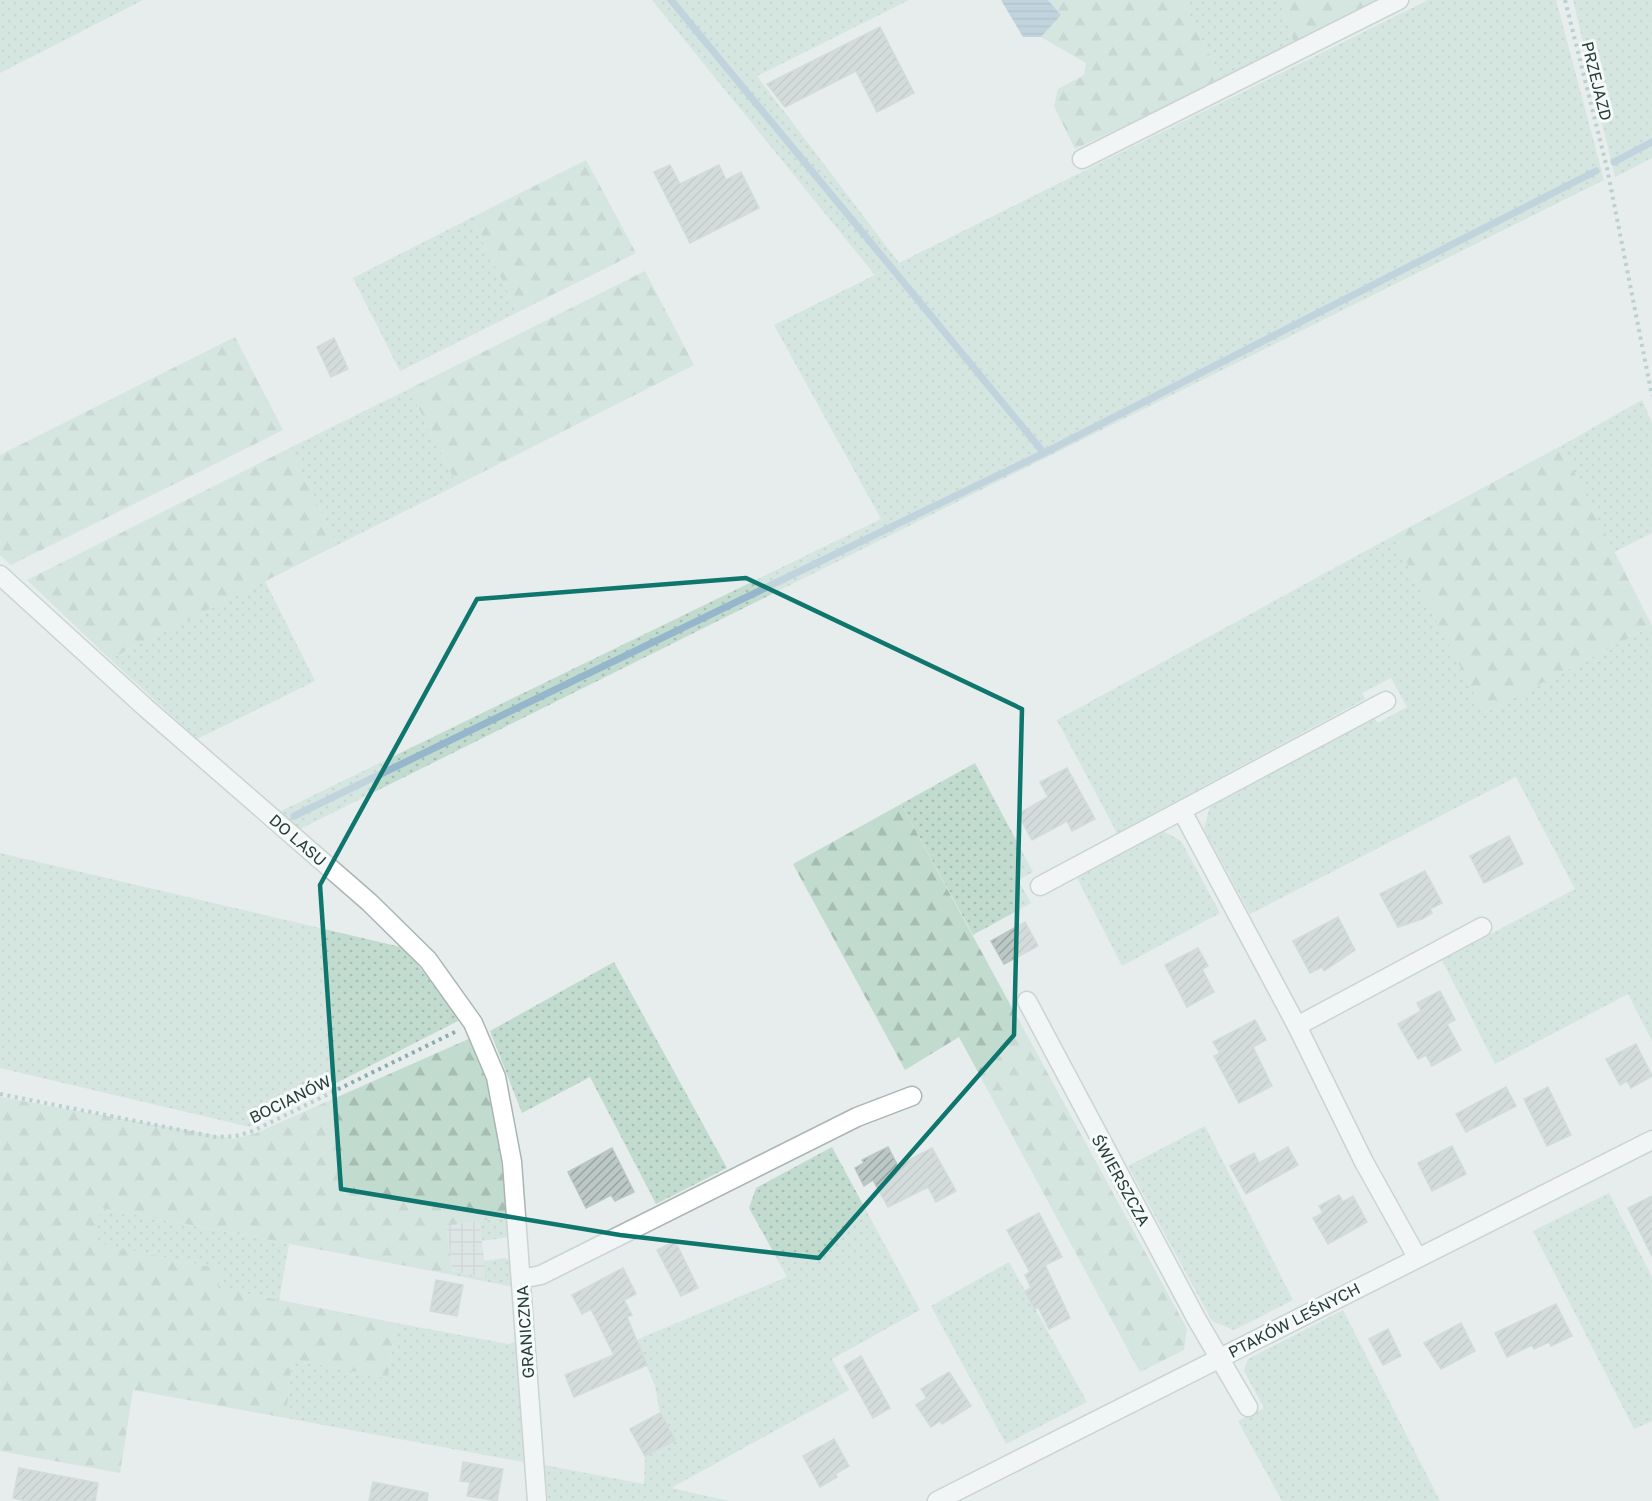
<svg xmlns="http://www.w3.org/2000/svg" width="1652" height="1501" font-family="'Golos Text',sans-serif">
  <style>
    .industrial { fill: url(#industrial-grid) }
    .grass { fill: url(#grass-dots) }
    .forest { fill: url(#forest-firs) }
    .water { fill: url(#water-rules) }
    .lines { fill: none; stroke-linecap: round; stroke-linejoin: round }
    .stream { stroke: #95b6cb; stroke-width: 7 }
    .building { fill: url(#building-hatch); stroke: #b9c6c4; stroke-width: 1.5 }
    .minor-casing { stroke: #a9b5b4; stroke-width: 21 }
    .path { stroke: #8aadaa; stroke-width: 4; stroke-dasharray: 3 4.5; stroke-linecap: butt }
    .minor { stroke: #fff; stroke-width: 18 }
    .marked { fill: none; stroke: #0f766e; stroke-width: 4.5; stroke-linejoin: round }
    .labels { text-anchor: middle; dominant-baseline: central; stroke-width: 6; stroke-linejoin: round; paint-order: stroke }
    .street-label { font-size: 16px; fill: #273d3c; stroke: #f6faf9 }
  </style>
  <defs>
    <pattern id="industrial-grid" width="8" height="8" patternUnits="userSpaceOnUse" patternTransform="scale(1.5)"><rect width="8" height="8" fill="#d4dddb"/><path d="M0 4h8M4 0v8" fill="none" stroke="#b6bfbd"/></pattern>
    <pattern id="grass-dots" width="8" height="8" patternUnits="userSpaceOnUse" patternTransform="scale(1.5)"><rect width="8" height="8" fill="#c2dbcf"/><path d="M2 2h.1M6 6h.1" fill="none" stroke="#a7bdb3" stroke-width="1.8" stroke-linecap="round"/></pattern>
    <pattern id="forest-firs" width="22" height="20" patternUnits="userSpaceOnUse" patternTransform="scale(1.5)"><rect width="22" height="20" fill="#c2dbcf"/><path d="M5 1l3.5 6h-7zM16 11l3.5 6h-7z" fill="#a7bdb3"/></pattern>
    <pattern id="water-rules" width="6" height="5" patternUnits="userSpaceOnUse" patternTransform="scale(1.5)"><rect width="6" height="5" fill="#95b6cb"/><path d="M0 2.5h6" fill="none" stroke="#7a95a6"/></pattern>
    <pattern id="building-hatch" width="6" height="6" patternUnits="userSpaceOnUse" patternTransform="scale(1.5)"><rect width="6" height="6" fill="#bcc8c5"/><path d="M-1 1l2-2M0 6l6-6M5 7l2-2" fill="none" stroke="#99a4a1"/></pattern>
  </defs>
  <rect width="100%" height="100%" fill="#e6edec"/>
  <polygon class="industrial" points="479,1221 487,1278 453,1271 446,1226"/>
  <g class="grass">
    <polygon points="0,0 143,0 0,73"/>
    <polygon points="652,0 909,0 757,76 899,263 1428,0 1556,0 1604,180 300,829 279,812 881,519 774,325 875,275"/>
    <polygon points="1182,0 1279,0 1294,43 1222,80"/>
    <polygon points="1573,0 1652,0 1652,158 1615,177"/>
    <polygon points="471,218 518,312 400,371 353,278"/>
    <polygon points="409,389 457,485 337,545 290,448"/>
    <polygon points="1642,400 1652,423 1652,533 1614,552 1561,446"/>
    <polygon points="1393,536 1484,713 1652,626 1652,1041 1628,994 1495,1064 1442,960 1575,889 1516,777 1250,914 1204,829 1210,806 1374,718 1378,723 1407,707 1391,678 1362,693 1365,699 1117,833 1057,720"/>
    <polygon points="265,581 315,681 197,739 110,659"/>
    <polygon points="975,763 1033,872 1018,880 1031,903 973,935 901,804"/>
    <polygon points="1163,831 1181,841 1220,913 1122,966 1077,878"/>
    <polygon points="0,853 405,948 460,1020 250,1127 0,1068"/>
    <polygon points="614,962 727,1168 656,1204 590,1077 522,1113 490,1031"/>
    <polygon points="1205,1126 1293,1300 1234,1330 1212,1321 1128,1166"/>
    <polygon points="832,1147 920,1310 832,1359 849,1390 671,1488 729,1501 548,1501 544,1465 644,1484 645,1456 675,1440 660,1413 655,1386 636,1340 787,1277 749,1208 756,1188"/>
    <polygon points="1609,1193 1652,1277 1652,1421 1634,1429 1533,1231"/>
    <polygon points="101,1208 289,1244 279,1300 217,1288 221,1269 92,1243"/>
    <polygon points="507,1218 510,1237 482,1241 479,1221"/>
    <polygon points="505,1258 512,1262 514,1287 453,1275 453,1271 486,1278 484,1261"/>
    <polygon points="1009,1262 1087,1402 1006,1444 931,1306"/>
    <polygon points="1343,1310 1440,1501 1282,1501 1238,1421 1264,1408 1244,1371 1248,1359"/>
    <polygon points="396,1323 508,1344 517,1341 524,1462 286,1418 292,1359 388,1378"/>
  </g>
  <g class="forest">
    <polygon points="1048,0 1182,0 1222,80 1075,149 1054,106 1058,89 1084,75 1086,63 1041,37 1061,15"/>
    <polygon points="1279,0 1377,0 1294,43"/>
    <polygon points="586,160 636,253 518,312 471,218"/>
    <polygon points="645,271 694,365 457,485 409,389"/>
    <polygon points="235,337 283,430 11,565 0,555 0,455"/>
    <polygon points="1561,446 1652,626 1484,713 1393,536"/>
    <polygon points="290,448 337,545 110,659 27,580"/>
    <polygon points="901,804 1187,1329 1184,1350 1140,1372 959,1037 905,1070 793,864"/>
    <polygon points="473,1037 495,1096 507,1217 446,1226 453,1275 101,1208 93,1242 221,1269 218,1288 396,1323 388,1378 292,1359 286,1418 133,1390 120,1473 0,1451 0,1097 235,1139 256,1133"/>
  </g>
  <polygon class="water" points="1001,0 1048,0 1061,15 1041,37 1023,37"/>
  <g class="lines">
    <g class="stream">
      <polyline points="671,0 1044,453"/>
      <polyline points="1614,162 1652,142"/>
      <polyline points="294,816 1044,453 1596,171"/>
    </g>
  </g>
  <g class="building">
    <polygon points="880,27 914,93 877,112 856,71 785,107 767,84"/>
    <polygon points="670,165 680,184 719,165 726,180 741,172 759,208 690,243 654,172"/>
    <polygon points="334,338 348,369 331,377 317,347"/>
    <polygon points="1067,768 1095,819 1072,831 1067,821 1032,840 1018,814 1048,797 1040,782"/>
    <polygon points="1509,836 1523,864 1484,883 1470,856"/>
    <polygon points="1425,871 1442,903 1430,909 1432,913 1422,919 1398,927 1380,894"/>
    <polygon points="1338,917 1355,950 1324,971 1322,967 1310,973 1293,941"/>
    <polygon points="1025,922 1038,946 1004,964 991,941"/>
    <polygon points="1198,948 1208,966 1202,969 1214,992 1187,1007 1165,965"/>
    <polygon points="1440,991 1455,1020 1447,1024 1461,1050 1432,1066 1426,1055 1418,1059 1398,1024 1421,1011 1417,1003"/>
    <polygon points="1255,1020 1266,1040 1253,1047 1272,1086 1239,1103 1214,1056 1220,1053 1213,1042"/>
    <polygon points="1636,1044 1652,1076 1631,1088 1627,1081 1620,1085 1606,1059"/>
    <polygon points="1506,1087 1516,1106 1466,1132 1456,1114"/>
    <polygon points="1548,1087 1571,1135 1547,1146 1524,1099"/>
    <polygon points="1452,1146 1466,1174 1432,1191 1418,1163"/>
    <polygon points="888,1147 898,1166 932,1148 956,1191 936,1202 928,1187 888,1207 873,1180 864,1186 855,1168 864,1163 862,1160"/>
    <polygon points="1288,1147 1298,1165 1246,1194 1230,1166 1254,1153 1259,1163"/>
    <polygon points="612,1148 634,1192 615,1201 611,1195 586,1208 568,1172"/>
    <polygon points="1339,1195 1343,1202 1353,1196 1367,1222 1328,1244 1313,1218 1323,1213 1319,1206"/>
    <polygon points="1652,1196 1652,1256 1628,1208"/>
    <polygon points="1039,1213 1062,1257 1045,1265 1070,1318 1049,1329 1038,1307 1035,1309 1025,1291 1031,1288 1025,1275 1030,1272 1007,1230"/>
    <polygon points="675,1241 698,1288 681,1296 657,1250"/>
    <polygon points="623,1268 636,1294 624,1300 632,1315 627,1317 647,1365 574,1397 565,1375 614,1355 591,1309 582,1314 572,1295"/>
    <polygon points="436,1280 463,1285 457,1316 430,1311"/>
    <polygon points="1556,1304 1572,1336 1551,1346 1549,1342 1534,1349 1532,1345 1507,1357 1495,1333"/>
    <polygon points="1461,1323 1475,1351 1441,1369 1424,1343"/>
    <polygon points="1388,1329 1401,1356 1383,1365 1369,1339"/>
    <polygon points="861,1356 890,1408 873,1418 844,1366"/>
    <polygon points="949,1372 971,1406 942,1424 940,1421 931,1427 916,1405 927,1398 921,1389"/>
    <polygon points="660,1413 675,1440 645,1456 630,1429"/>
    <polygon points="834,1439 849,1466 835,1474 837,1477 820,1487 803,1456"/>
    <polygon points="463,1462 503,1469 497,1501 467,1496 470,1482 460,1481"/>
    <polygon points="19,1468 98,1483 95,1501 26,1501 13,1498"/>
    <polygon points="373,1482 428,1493 427,1501 369,1501"/>
  </g>
  <g class="lines">
    <g class="minor-casing">
      <g id="minor">
        <polyline points="1082,159 1399,0"/>
        <polyline points="0,575 146,708 369,902 428,960 473,1023 496,1077 512,1162 537,1501"/>
        <polyline points="1182,811 1297,1026 1364,1162 1417,1257"/>
        <polyline points="1040,886 1386,701"/>
        <polyline points="1027,1001 1196,1318 1248,1407"/>
        <polyline points="1297,1026 1482,927"/>
        <polyline points="521,1279 541,1275 857,1117 912,1096"/>
        <polyline points="937,1501 1652,1140"/>
      </g>
    </g>
    <g class="path">
      <polyline points="1565,0 1607,168 1652,396"/>
      <polyline points="0,1094 216,1137 236,1136 253,1131 457,1031"/>
    </g>
    <use href="#minor" class="minor"/>
  </g>
  <path d="M0 0H1652V1501H0ZM746,578L1022,709L1014,1035L819,1258L620,1235L341,1189L320,885L477,599Z" fill="#e6edec" fill-opacity=".55" fill-rule="evenodd"/>
  <path class="marked" d="M746,578L1022,709L1014,1035L819,1258L620,1235L341,1189L320,885L477,599Z"/>
  <g class="labels">
    <g class="street-label">
      <text transform="translate(1597 81) rotate(76)">PRZEJAZD</text>
      <text transform="translate(298 840) rotate(41)">DO LASU</text>
      <text transform="translate(290 1099) rotate(-26)">BOCIANÓW</text>
      <text transform="translate(1121 1180) rotate(61)">ŚWIERSZCZA</text>
      <text transform="translate(1294 1320) rotate(-27)">PTAKÓW LEŚNYCH</text>
      <text transform="translate(525 1332) rotate(-94)">GRANICZNA</text>
    </g>
  </g>
</svg>
